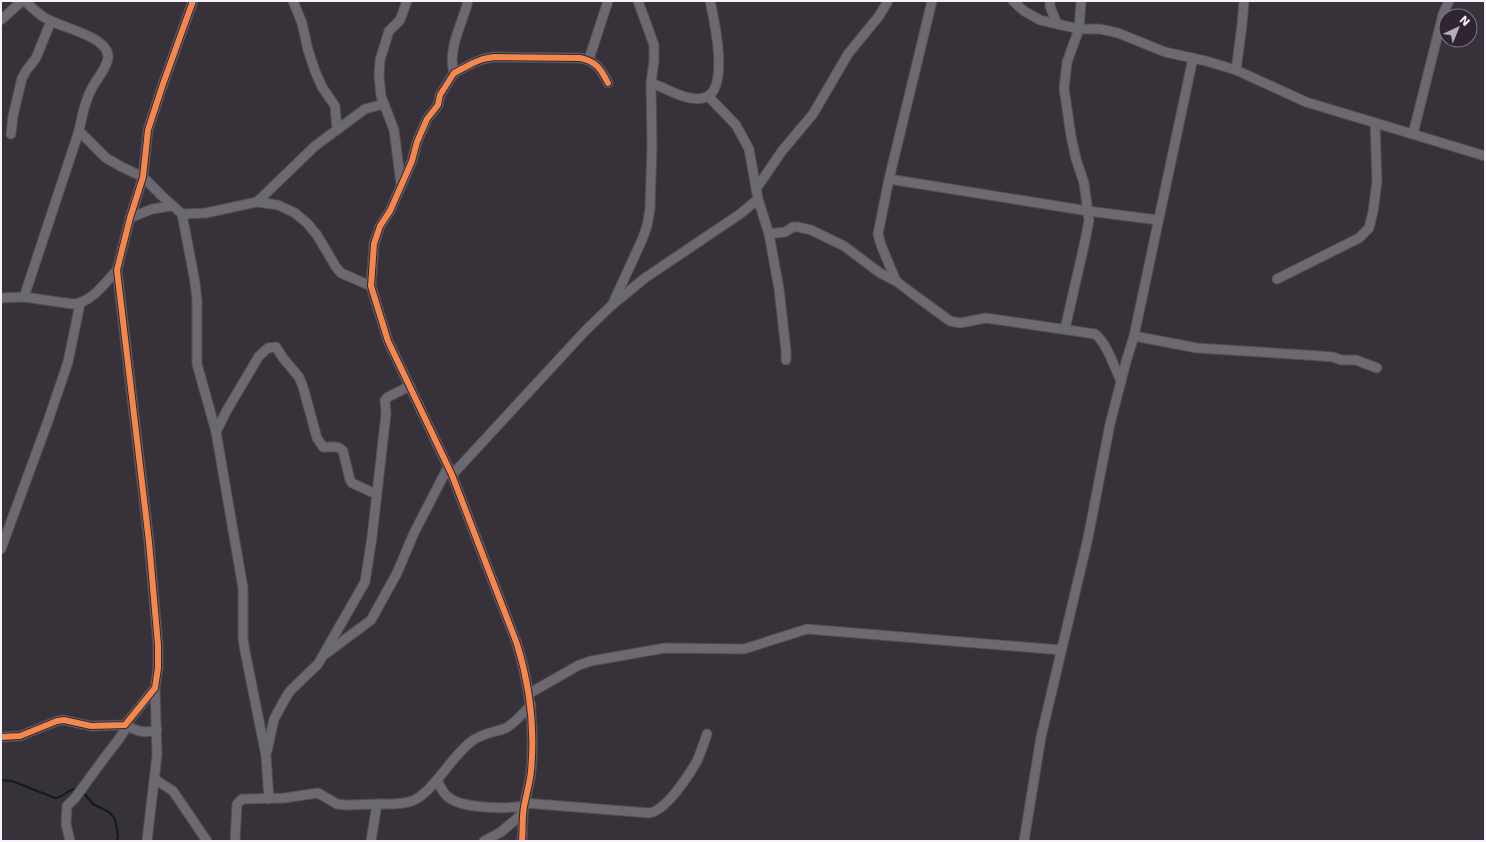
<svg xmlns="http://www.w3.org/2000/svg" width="1486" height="842" font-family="'DejaVu Sans',sans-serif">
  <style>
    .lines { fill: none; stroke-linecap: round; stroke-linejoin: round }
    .stream { stroke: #0f1b1d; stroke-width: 2 }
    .minor-casing { stroke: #524e56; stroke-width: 11 }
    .minor { stroke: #6d6970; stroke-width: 9 }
    .cycleway-casing { stroke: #2e2434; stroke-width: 8 }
    .cycleway { stroke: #f5874c; stroke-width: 6 }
  </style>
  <rect width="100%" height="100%" fill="#37323a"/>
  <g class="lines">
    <g class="stream">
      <path d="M1,780L12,781L55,798C64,797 68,788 78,789"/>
      <polyline points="83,792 93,804 109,812 115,819 118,835 117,841"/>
    </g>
    <g class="minor-casing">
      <g id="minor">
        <polyline points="293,1 302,23 308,50 315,71 322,87 335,106 337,130"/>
        <polyline points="1013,1 1024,11 1040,20 1079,29 1100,29 1118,33 1165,52 1206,61 1236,70 1306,102 1485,156"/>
        <polyline points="1050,1 1050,6 1057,24"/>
        <polyline points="1,20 22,1"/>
        <polyline points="589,59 608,1"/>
        <polyline points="1236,70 1242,25 1244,1"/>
        <path d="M454,73C447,49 462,25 468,1"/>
        <path d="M651,83C667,88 686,102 703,98C731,93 714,19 710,1"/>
        <polyline points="708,96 736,125 749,149 758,199 769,234 779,289 786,351 786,360"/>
        <polyline points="79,131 106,158 122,167 143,177 162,196 182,214 206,213 257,202 278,205 295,213 307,223 317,235 336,267 341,273 371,286"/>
        <polyline points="11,134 13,116 22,78 26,71 36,58 51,21"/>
        <polyline points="1413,134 1443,14 1449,1"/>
        <polyline points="889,179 1088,211 1158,220"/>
        <polyline points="401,184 394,130 381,96 379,75 380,60 389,31 400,20 407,1"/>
        <polyline points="756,189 782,151 813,114 848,54 879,16 888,1"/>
        <polyline points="257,202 315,146 365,109 384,104"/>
        <polyline points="182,214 195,282 197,301 197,364 216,432 243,588 243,639 245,651 266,756 269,799"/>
        <polyline points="130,218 152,209 172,206"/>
        <path d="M769,234L785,232L793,227H798L811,230L844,246L880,273L896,281L913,294L950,321L960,323L986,318L1095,334C1107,343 1114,367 1121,381"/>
        <polyline points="1277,279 1359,238 1369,228 1373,212 1377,181 1375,123"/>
        <polyline points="896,281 881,245 878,234 889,179 932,1"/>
        <path d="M24,297L79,131C82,117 84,103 91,90C95,81 107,68 108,58C110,37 63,28 49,20C40,16 32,8 25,1"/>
        <path d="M1,298L24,297L73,304C91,303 105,283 117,270"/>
        <polyline points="613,303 642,240 647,226 650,209 652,146 651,83 654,61 654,45 638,1"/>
        <polyline points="1065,329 1085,241 1089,220 1084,183 1076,159 1071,136 1064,88 1067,62 1079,29 1081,1"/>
        <polyline points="1134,336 1197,348 1306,355 1333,357 1341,360 1356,360 1377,368"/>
        <path d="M216,432L227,410L259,356L268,348L276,347L283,358L299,377L303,387L317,438L323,447C331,448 337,444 343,451L350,480L352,483L376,494"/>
        <polyline points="452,475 586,330 612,305 645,278 740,214 758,199"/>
        <polyline points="1,549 48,421 68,362 80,304"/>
        <polyline points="324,655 371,620 397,573 414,533 448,467"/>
        <polyline points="530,693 579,665 591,661 665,648 744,649 807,629 1061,650"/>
        <polyline points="1,737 20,736 57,721 64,720 91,726 125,725 155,688 158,668 158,645 149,542 117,270 130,218 143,177 148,130 163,84 193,1"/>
        <polyline points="267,751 274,719 285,699 290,691 318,664 365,582 372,537 386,414 385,400 388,397 410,386"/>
        <polyline points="156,780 173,791 207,841"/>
        <path d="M437,780C440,785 442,792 447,796C460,809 506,809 524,806"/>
        <path d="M525,803L649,813C666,811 689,775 697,761C701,752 704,743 707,734"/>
        <path d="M70,841L66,824L67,806L75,798L105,757L119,739L124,731L125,725C137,731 144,734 157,730"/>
        <polyline points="147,841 157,755 155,688"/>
        <path d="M235,841L237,804L242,799L284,798L318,793L337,804L345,805C356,805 367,804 379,804C389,804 401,805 412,801C433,793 452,755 472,741C485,732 493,733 506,728C515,723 523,713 531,705"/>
        <polyline points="371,841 377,804"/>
        <polyline points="484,841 501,832 523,813"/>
        <path d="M522,841C523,830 522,818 524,807C526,795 530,783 531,771C535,728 530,686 517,644L452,475L388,341L371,286L374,244L380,226L390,211L412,161L417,142L427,119L438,105L440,95L454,73L473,63L483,59L494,57L580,58C596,61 601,69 608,83"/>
        <polyline points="1024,841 1041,737 1088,538 1110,424 1126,362 1134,336 1193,58"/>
      </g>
    </g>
    <use href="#minor" class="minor"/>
    <g class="cycleway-casing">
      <g id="cycleway">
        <polyline points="1,737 20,736 57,721 64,720 91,726 125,725 155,688 158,668 158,645 149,542 117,270 130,218 143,177 148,130 163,84 193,1"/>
        <path d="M522,841C523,830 522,818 524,807C526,795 530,783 531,771C535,728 530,686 517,644L452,475L388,341L371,286L374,244L380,226L390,211L412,161L417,142L427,119L438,105L440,95L454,73L473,63L483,59L494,57L580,58C596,61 601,69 608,83"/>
      </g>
    </g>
    <use href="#cycleway" class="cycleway"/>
  </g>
  <rect width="1486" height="842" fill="none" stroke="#f8f1fc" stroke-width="4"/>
  <g transform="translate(1458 28) rotate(44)"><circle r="19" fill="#2e2434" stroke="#7f7684"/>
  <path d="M0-3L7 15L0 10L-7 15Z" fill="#b4aeb8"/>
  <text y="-6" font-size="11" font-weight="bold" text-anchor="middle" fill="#f8f1fc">N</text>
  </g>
</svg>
